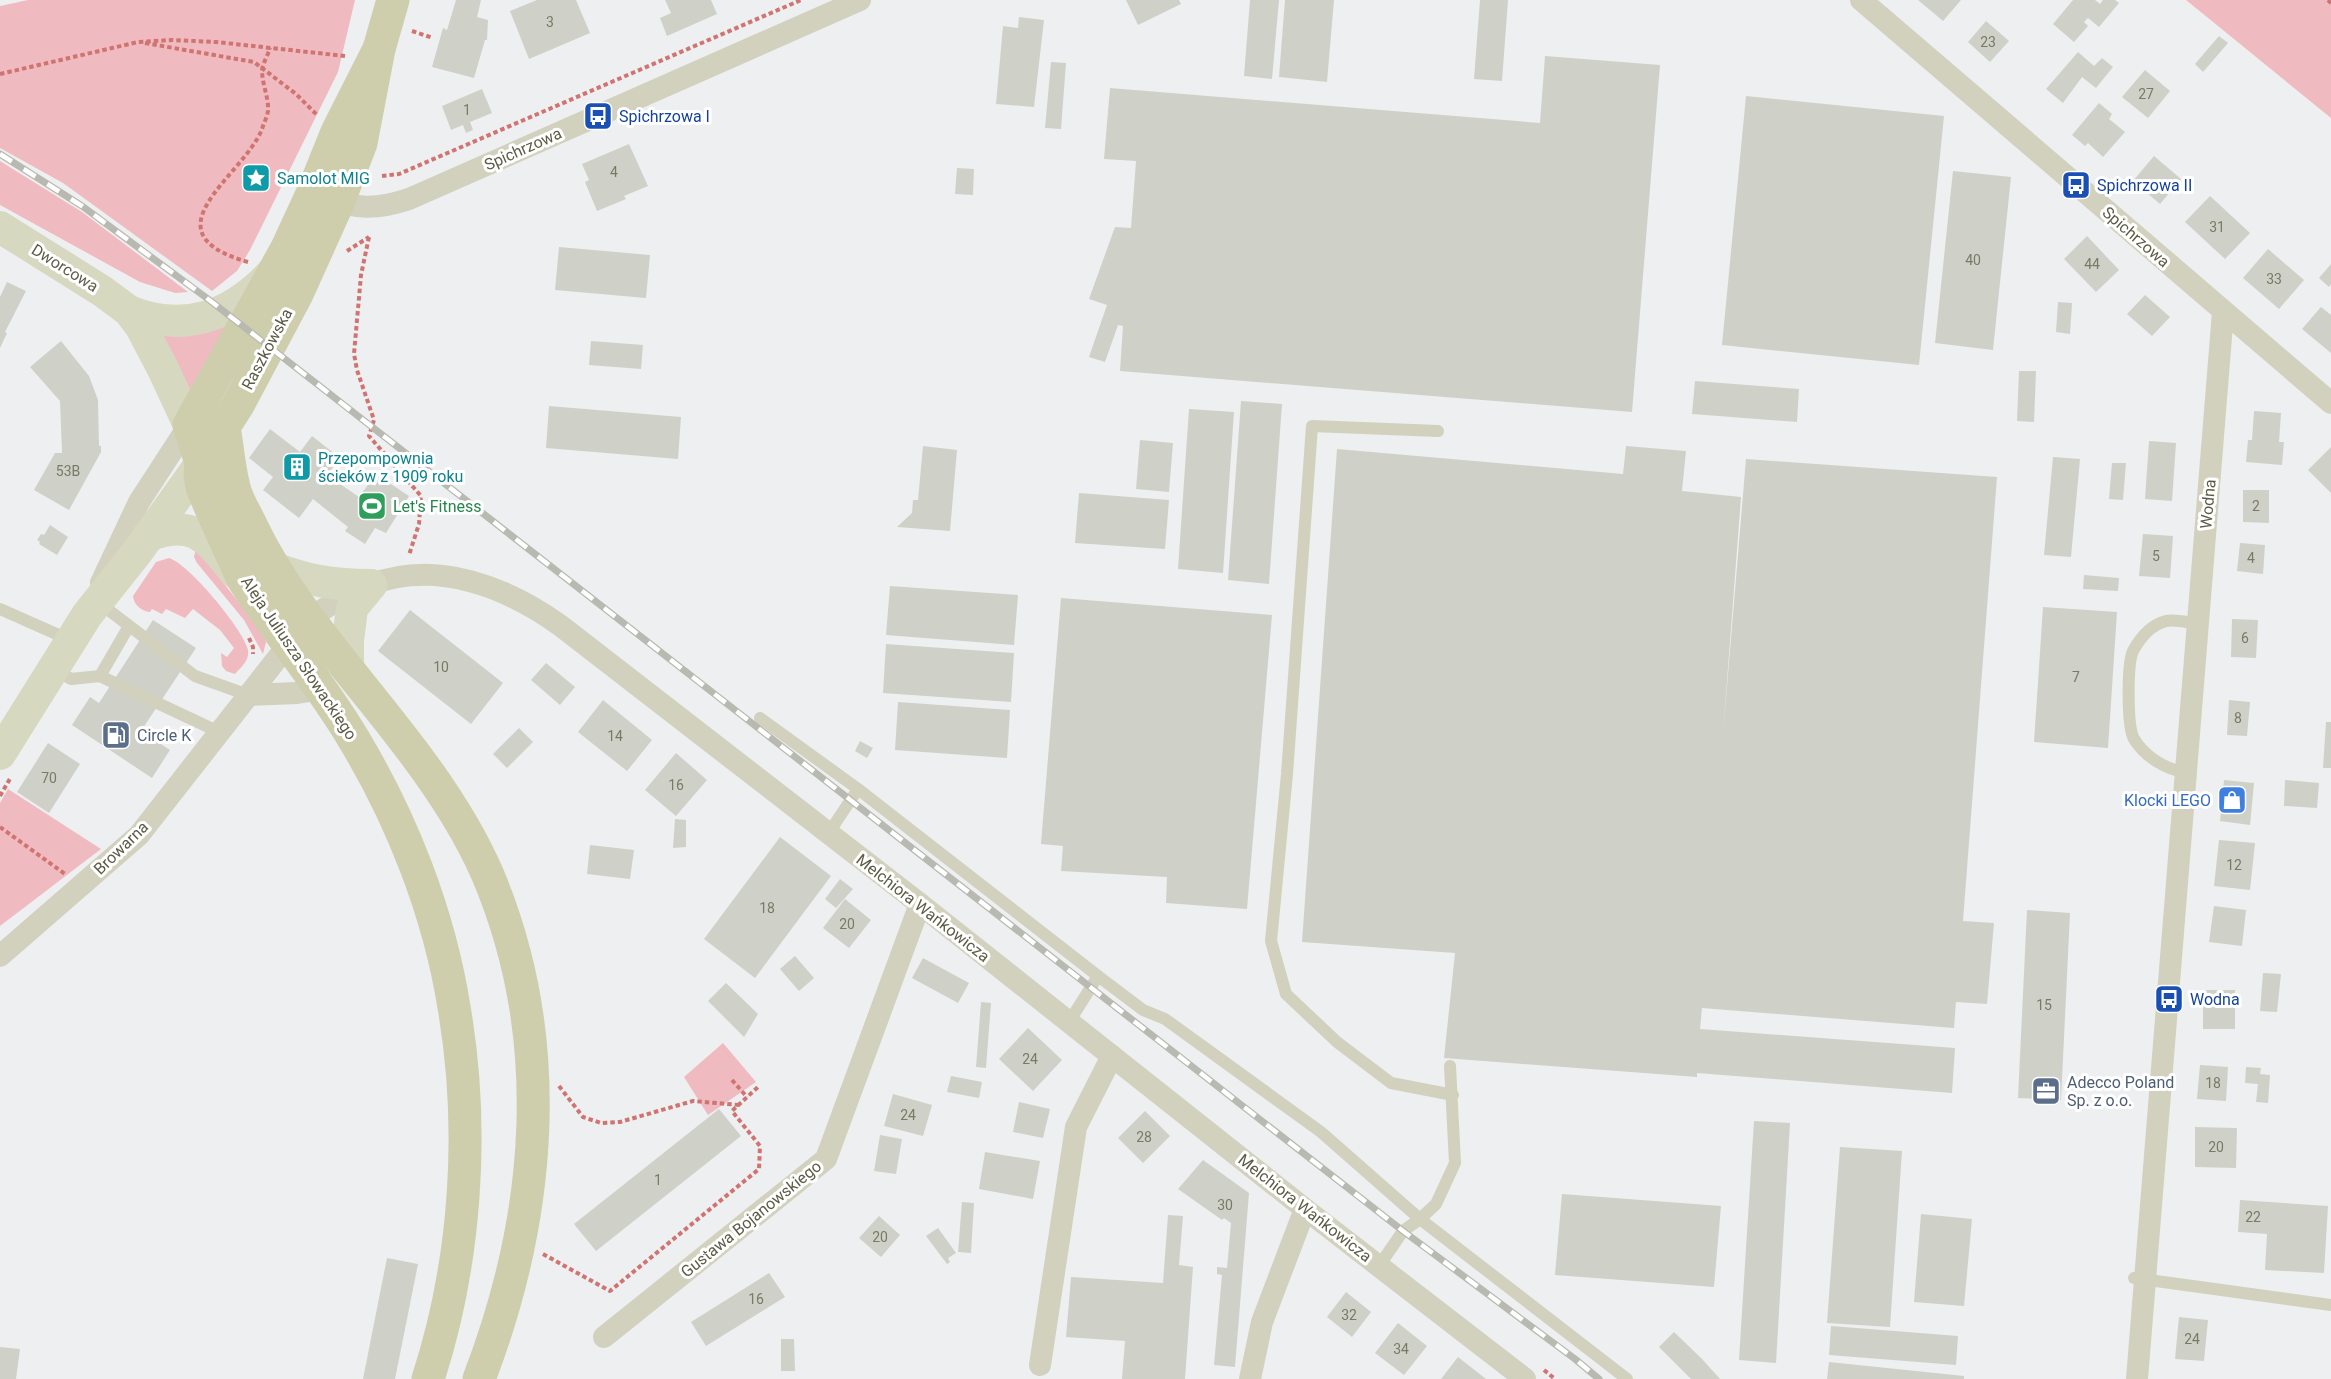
<svg xmlns="http://www.w3.org/2000/svg" width="2331" height="1379" font-family="Roboto,sans-serif">
  <style>
    .green { fill: #f0bbc0 }
    .building { fill: #cfd1c8 }
    .lines { fill: none; stroke-linecap: round; stroke-linejoin: round }
    .path { stroke: #d07471; stroke-width: 4; stroke-dasharray: 4.5 3; stroke-linecap: butt }
    .lane { stroke: #d1d1be; stroke-width: 12 }
    .street { stroke: #d1d1be; stroke-width: 22 }
    .secondary { stroke: #d7d8c0; stroke-width: 32 }
    .primary { stroke: #cecead; stroke-width: 33 }
    .rail-casing { stroke: #b8b9b0; stroke-width: 7 }
    .rail { stroke: #fff; stroke-width: 4.5; stroke-dasharray: 14; stroke-linecap: butt }
    .labels { text-anchor: middle; dominant-baseline: central; stroke-width: 6; stroke-linejoin: round; paint-order: stroke }
    .number-label { font-size: 14px; fill: #797966 }
    .transit-label { font-size: 16px; fill: #164399; stroke: #fff; text-anchor: start }
    .street-label { font-size: 16px; fill: #5c5c46; stroke: #fff }
    .culture-label { font-size: 16px; fill: #0d838f; stroke: #fff; text-anchor: start }
    .leisure-label { font-size: 16px; fill: #27864d; stroke: #fff; text-anchor: start }
    .service-label { font-size: 16px; fill: #4e5e75; stroke: #fff; text-anchor: start }
    .shop-label { font-size: 16px; fill: #366cbe; stroke: #fff; text-anchor: end }
  </style>
  <rect width="100%" height="100%" fill="#eeeff1"/>
  <g class="green">
    <polygon points="28,0 355,0 338,72 250,250 237,271 212,291 63,183 0,148 0,6"/>
    <polygon points="2186,0 2331,0 2331,118"/>
    <polygon points="0,161 82,212 188,292 175,293 140,282 0,205"/>
    <polygon points="229,324 191,390 187,391 153,330"/>
    <polygon points="196,548 262,632 266,642 263,654 244,620 197,563 194,557"/>
    <path d="M169,558C188,563 244,630 248,650C250,660 241,667 235,674L226,671L222,666L221,653L227,657L234,648L220,630L193,609L185,618L166,609L162,614L152,609L150,612C141,611 134,605 133,596L156,562Z"/>
    <polygon points="8,789 101,849 0,926 0,803"/>
    <polygon points="723,1043 756,1082 708,1115 684,1077"/>
  </g>
  <g class="building">
    <polygon points="456,0 481,0 477,17 488,20 487,40 485,40 474,78 432,67 443,28 447,30"/>
    <polygon points="537,0 576,0 590,33 529,59 510,11"/>
    <polygon points="665,0 711,0 717,14 667,36 660,18 671,13"/>
    <polygon points="1126,0 1179,0 1181,4 1138,25"/>
    <polygon points="1250,0 1279,0 1272,79 1244,76"/>
    <polygon points="1285,0 1334,0 1327,82 1279,77"/>
    <polygon points="1480,0 1508,0 1502,81 1474,79"/>
    <polygon points="1918,0 1961,0 1943,21"/>
    <polygon points="2073,0 2095,0 2100,4 2103,0 2115,0 2119,3 2099,27 2088,18 2084,22 2088,26 2074,42 2053,24"/>
    <polygon points="1019,17 1044,20 1034,107 996,104 1003,26 1018,28"/>
    <polygon points="1986,21 2009,41 1990,62 1968,42"/>
    <polygon points="2219,36 2228,43 2203,72 2195,64"/>
    <polygon points="2078,52 2094,66 2102,58 2113,67 2096,88 2082,77 2063,103 2046,89"/>
    <polygon points="1545,56 1660,65 1632,412 1120,371 1123,326 1118,325 1105,362 1089,357 1107,305 1089,299 1115,227 1131,228 1136,161 1104,159 1110,88 1540,123"/>
    <polygon points="1051,62 1066,63 1061,129 1045,128"/>
    <polygon points="2145,70 2170,91 2148,118 2122,97"/>
    <polygon points="482,89 492,113 470,122 473,130 466,133 463,125 451,130 442,106"/>
    <polygon points="1746,96 1944,116 1919,365 1722,345"/>
    <polygon points="2099,103 2112,114 2109,119 2125,132 2103,157 2088,143 2085,146 2072,135"/>
    <polygon points="629,144 648,186 624,196 626,199 597,211 585,182 589,180 582,164"/>
    <polygon points="2154,156 2181,179 2160,204 2133,181"/>
    <polygon points="957,168 974,169 973,195 955,194"/>
    <polygon points="1953,171 2011,177 1993,350 1935,343"/>
    <polygon points="2210,196 2250,233 2225,259 2185,222"/>
    <polygon points="2087,236 2119,270 2096,292 2064,259"/>
    <polygon points="559,247 650,255 646,298 555,290"/>
    <polygon points="2268,249 2304,280 2279,309 2243,278"/>
    <polygon points="2331,264 2331,284 2329,287 2319,278"/>
    <polygon points="7,282 26,291 5,332 7,333 0,348 0,297"/>
    <polygon points="2145,295 2170,317 2152,336 2127,314"/>
    <polygon points="2058,302 2072,303 2070,334 2056,332"/>
    <polygon points="2321,307 2331,315 2331,353 2302,329"/>
    <polygon points="61,341 89,376 98,400 99,446 101,446 101,452 69,510 34,490 55,453 62,453 60,401 30,367"/>
    <polygon points="591,341 643,345 641,369 589,365"/>
    <polygon points="2019,371 2036,371 2034,422 2017,421"/>
    <polygon points="1695,381 1799,389 1797,422 1692,414"/>
    <polygon points="1241,401 1282,404 1269,584 1228,580"/>
    <polygon points="549,406 681,417 678,459 546,448"/>
    <polygon points="1189,409 1234,412 1223,573 1178,569"/>
    <polygon points="2254,411 2281,413 2279,442 2284,442 2282,465 2246,462 2248,440 2252,440"/>
    <polygon points="270,429 300,452 312,436 340,458 327,475 359,497 370,482 375,486 380,477 409,496 386,533 375,528 365,544 345,531 348,527 313,499 299,518 263,490 273,477 249,458"/>
    <polygon points="1140,440 1173,443 1169,492 1136,489"/>
    <polygon points="2149,441 2176,443 2172,501 2145,499"/>
    <polygon points="923,446 957,450 950,531 897,527 912,513 913,500 918,500"/>
    <polygon points="1626,446 1686,451 1682,491 1741,497 1723,734 1746,459 1997,477 1963,921 1994,923 1987,1004 1956,1002 1954,1028 1702,1008 1700,1029 1955,1048 1952,1093 1697,1073 1697,1077 1444,1058 1455,953 1302,942 1337,449 1623,474"/>
    <polygon points="2331,447 2331,493 2308,470"/>
    <polygon points="2053,457 2080,459 2071,557 2044,555"/>
    <polygon points="2112,463 2126,463 2123,500 2109,499"/>
    <polygon points="2243,490 2269,490 2269,523 2243,522"/>
    <polygon points="1079,493 1169,500 1165,549 1075,543"/>
    <polygon points="50,525 68,537 57,555 39,544 40,542 37,540 41,534 44,535"/>
    <polygon points="2143,534 2173,536 2170,578 2139,576"/>
    <polygon points="2240,543 2265,545 2263,574 2237,571"/>
    <polygon points="2084,575 2119,578 2118,591 2083,589"/>
    <polygon points="890,586 1018,595 1014,645 886,635"/>
    <polygon points="1061,598 1272,615 1247,909 1166,903 1167,877 1061,871 1063,846 1041,844"/>
    <polygon points="2043,607 2117,612 2108,748 2034,742"/>
    <polygon points="410,610 503,683 471,724 378,651"/>
    <polygon points="2232,619 2258,620 2256,658 2231,657"/>
    <polygon points="153,620 196,648 141,731 170,750 152,778 72,725 90,697 99,703"/>
    <polygon points="886,644 1014,653 1011,702 883,693"/>
    <polygon points="546,663 575,687 560,705 531,680"/>
    <polygon points="603,700 652,740 627,771 578,732"/>
    <polygon points="2229,700 2250,702 2247,736 2227,735"/>
    <polygon points="898,702 1010,710 1007,758 895,750"/>
    <polygon points="2326,722 2331,722 2331,768 2323,768"/>
    <polygon points="519,728 533,742 507,768 493,754"/>
    <polygon points="860,741 873,748 867,758 855,751"/>
    <polygon points="48,743 80,764 49,813 17,792"/>
    <polygon points="676,753 707,780 676,816 645,790"/>
    <polygon points="2224,780 2254,783 2250,825 2220,821"/>
    <polygon points="2285,780 2319,783 2317,808 2284,806"/>
    <polygon points="675,819 686,820 686,847 673,848"/>
    <polygon points="780,837 831,876 755,978 704,939"/>
    <polygon points="2219,840 2255,843 2250,890 2214,886"/>
    <polygon points="590,845 634,850 630,879 587,874"/>
    <polygon points="840,879 853,889 836,908 825,899"/>
    <polygon points="845,899 871,920 849,948 823,928"/>
    <polygon points="2214,906 2246,910 2242,946 2209,942"/>
    <polygon points="2027,910 2070,913 2061,1100 2018,1098"/>
    <polygon points="795,956 814,978 799,991 780,969"/>
    <polygon points="923,958 969,983 958,1003 912,978"/>
    <polygon points="2263,973 2281,974 2277,1012 2260,1011"/>
    <polygon points="726,983 758,1014 744,1037 708,1001"/>
    <rect x="2203" y="990" width="32" height="39"/>
    <polygon points="981,1002 991,1003 986,1068 976,1067"/>
    <polygon points="1028,1028 1062,1060 1033,1091 999,1059"/>
    <polygon points="2200,1065 2228,1067 2226,1101 2197,1099"/>
    <polygon points="2246,1067 2261,1068 2260,1074 2270,1075 2268,1103 2256,1102 2258,1084 2245,1083"/>
    <polygon points="951,1076 982,1082 979,1098 947,1092"/>
    <polygon points="893,1094 932,1105 923,1136 884,1126"/>
    <polygon points="1019,1102 1050,1109 1043,1138 1013,1132"/>
    <polygon points="719,1109 741,1136 596,1251 574,1224"/>
    <polygon points="1145,1111 1170,1136 1143,1163 1118,1138"/>
    <polygon points="1754,1121 1790,1123 1776,1363 1739,1360"/>
    <polygon points="2195,1127 2237,1128 2236,1168 2195,1167"/>
    <polygon points="880,1135 902,1139 896,1174 874,1171"/>
    <polygon points="1840,1147 1902,1151 1890,1327 1827,1323"/>
    <polygon points="985,1152 1040,1161 1033,1199 979,1189"/>
    <polygon points="1203,1160 1249,1193 1235,1367 1214,1365 1222,1275 1217,1274 1217,1267 1227,1268 1231,1223 1224,1218 1222,1220 1178,1189"/>
    <polygon points="1562,1194 1721,1206 1714,1287 1555,1275"/>
    <polygon points="2240,1200 2328,1206 2324,1273 2265,1270 2267,1234 2238,1232"/>
    <polygon points="962,1202 974,1203 971,1253 958,1252"/>
    <polygon points="1921,1214 1972,1219 1964,1306 1914,1302"/>
    <polygon points="1168,1215 1183,1216 1179,1265 1193,1267 1185,1379 1122,1379 1125,1341 1066,1337 1071,1277 1163,1283"/>
    <polygon points="879,1216 900,1235 881,1257 859,1238"/>
    <polygon points="938,1228 956,1253 948,1258 950,1262 947,1264 926,1236"/>
    <polygon points="387,1258 418,1264 395,1379 363,1379"/>
    <polygon points="769,1273 785,1297 706,1346 691,1322"/>
    <polygon points="1346,1292 1371,1312 1352,1337 1327,1317"/>
    <polygon points="2179,1317 2208,1320 2204,1361 2175,1359"/>
    <polygon points="1398,1323 1427,1346 1404,1375 1375,1353"/>
    <polygon points="1831,1326 1958,1336 1956,1365 1829,1355"/>
    <polygon points="1674,1332 1702,1359 1720,1379 1691,1379 1659,1347"/>
    <polygon points="781,1339 794,1339 795,1371 781,1371"/>
    <polygon points="0,1347 20,1349 16,1379 0,1379"/>
    <polygon points="1458,1357 1486,1379 1441,1379"/>
    <polygon points="1829,1362 1964,1376 1964,1379 1827,1379"/>
  </g>
  <g class="lines">
    <g class="path">
      <polyline points="2328,0 2331,3"/>
      <polyline points="412,31 433,38"/>
      <polyline points="145,43 254,62 296,94 317,115"/>
      <polyline points="0,74 138,42 172,40 216,42 345,56"/>
      <polyline points="382,176 399,174 801,0"/>
      <polyline points="369,237 361,275 354,354 357,370 374,420 369,436 421,496 419,524 409,555"/>
      <polyline points="347,251 369,237"/>
      <path d="M248,262C142,232 244,176 262,129C264,123 267,117 268,111C269,98 262,84 262,70C263,63 268,55 270,48"/>
      <polyline points="249,638 253,647 253,654"/>
      <polyline points="0,796 11,777"/>
      <polyline points="0,827 65,874"/>
      <polyline points="732,1080 747,1097"/>
      <polyline points="559,1086 583,1117 601,1123 620,1122 693,1101 739,1105"/>
      <polyline points="543,1254 610,1291 759,1169 760,1146 732,1111 759,1086"/>
      <polyline points="1544,1370 1555,1379"/>
    </g>
    <g class="lane">
      <polyline points="1438,431 1312,426 1287,774 1271,941 1286,994 1337,1042 1391,1083 1453,1095"/>
      <polyline points="98,602 195,676 248,695"/>
      <polyline points="0,609 70,640"/>
      <polyline points="129,626 100,676 219,732"/>
      <polyline points="53,669 71,679 100,676"/>
      <polyline points="760,718 858,789"/>
      <path d="M2187,773C2166,769 2146,758 2134,739C2127,727 2127,664 2133,651C2140,638 2151,625 2166,621C2176,619 2189,623 2199,624"/>
      <polyline points="828,834 858,789 1098,976"/>
      <polyline points="1069,1022 1098,976 1143,1010 1165,1019 1321,1132 1420,1219 1436,1204 1455,1163 1450,1066"/>
      <polyline points="1379,1266 1403,1231 1420,1219 1627,1379"/>
      <polyline points="2134,1278 2331,1305"/>
    </g>
    <g class="street">
      <polyline points="1861,0 2331,403"/>
      <path d="M324,198C356,209 376,210 409,199L860,0"/>
      <polyline points="101,583 139,502 189,425"/>
      <polyline points="248,695 297,693 322,689"/>
      <path d="M0,956L139,835L309,618C329,606 348,593 370,585C436,559 507,587 561,626L920,904L1305,1209L1525,1379"/>
      <polyline points="604,1337 826,1159 920,904"/>
      <polyline points="1040,1365 1076,1127 1112,1056"/>
      <polyline points="1250,1379 1262,1322 1305,1209"/>
      <polyline points="2137,1379 2223,312"/>
    </g>
    <g class="secondary">
      <polyline points="0,227 102,291 129,311 141,327 163,369 189,425"/>
      <path d="M129,311C184,333 230,317 271,274"/>
      <path d="M148,536C196,517 208,541 236,573"/>
      <path d="M274,568C310,581 333,585 371,585"/>
      <polyline points="348,669 348,641 352,608 371,585"/>
      <polyline points="0,754 87,615 138,551 201,463 216,472"/>
    </g>
    <g class="primary">
      <path d="M379,49L337,132L312,194L287,248L189,425L201,463L200,475L202,487C210,508 220,528 229,549C235,560 239,573 246,584C280,636 321,684 353,738C402,819 439,913 454,1007C475,1129 466,1262 428,1379"/>
      <path d="M224,427C228,448 229,473 236,494C240,505 247,516 252,527C289,604 349,668 401,736C434,778 465,823 487,873C557,1037 542,1215 479,1379"/>
      <polyline points="212,445 238,405 297,294 338,203 361,143 379,49 393,0"/>
    </g>
    <g class="rail-casing">
      <polyline id="rail" points="0,154 82,206 208,299 1403,1231 1575,1359 1599,1379"/>
    </g>
    <use href="#rail" class="rail"/>
  </g>
  <defs>
    <g id="bus-square" transform="scale(1.5)"><rect x="-9" y="-9" width="18" height="18" rx="4" fill="#1a4fb4" stroke="#fff"/><path d="M-5-6H5V4H4V6H2V4H-2V6H-4V4H-5ZM-3.5-4V0h7V-4ZM-3.5 1.2v1.5H-2V1.2ZM2 1.2v1.5H3.5V1.2Z" fill="#fff"/></g>
    <g id="sight-square" transform="scale(1.5)"><rect x="-9" y="-9" width="18" height="18" rx="4" fill="#0f9aa8" stroke="#fff"/><path d="M0-6L1.8-2.2L6-1.7L2.9 1.2L3.7 5.4L0 3.3L-3.7 5.4L-2.9 1.2L-6-1.7L-1.8-2.2Z" fill="#fff"/></g>
    <g id="building-square" transform="scale(1.5)"><rect x="-9" y="-9" width="18" height="18" rx="4" fill="#0f9aa8" stroke="#fff"/><path d="M-4-6H4V6H1V3H-1V6H-4ZM-2.5-4.3h1.7v1.8h-1.7ZM.8-4.3h1.7v1.8H.8ZM-2.5-1h1.7V.8h-1.7ZM.8-1h1.7V.8H.8Z" fill="#fff"/></g>
    <g id="stadium-square" transform="scale(1.5)"><rect x="-9" y="-9" width="18" height="18" rx="4" fill="#2e9e5b" stroke="#fff"/><path d="M0-5a6.5 5 0 1 0 0 10a6.5 5 0 1 0 0-10ZM-3.5-1.8h7v3.6h-7Z" fill="#fff"/></g>
    <g id="fuel-square" transform="scale(1.5)"><rect x="-9" y="-9" width="18" height="18" rx="4" fill="#5c6f8a" stroke="#fff"/><path d="M-5.5-6h7V0h2V4h1.3V-2.5L3-4.5l.8-.8L6-3V5H2.5V1h-1V6h-7ZM-4.2-4.7v3.2H.2V-4.7Z" fill="#fff"/></g>
    <g id="shop-square" transform="scale(1.5)"><rect x="-9" y="-9" width="18" height="18" rx="4" fill="#3f7fe0" stroke="#fff"/><path d="M-5-2.5h2.3a2.7 3.5 0 0 1 5.4 0H5L5.5 6h-11ZM-1.5-2.5h3a1.5 2.3 0 0 0-3 0Z" fill="#fff"/></g>
    <g id="office-square" transform="scale(1.5)"><rect x="-9" y="-9" width="18" height="18" rx="4" fill="#5c6f8a" stroke="#fff"/><path d="M-6-3h4V-5.5h4V-3h4V5H-6ZM-1-4.5V-3h2v-1.5ZM-6 0V1H6V0Z" fill="#fff"/></g>
  </defs>
  <g fill-rule="evenodd">
    <use href="#bus-square" x="598" y="116"/>
    <use href="#sight-square" x="256" y="178"/>
    <use href="#bus-square" x="2076" y="185"/>
    <use href="#building-square" x="297" y="467"/>
    <use href="#stadium-square" x="372" y="506"/>
    <use href="#fuel-square" x="116" y="735"/>
    <use href="#shop-square" x="2232" y="800"/>
    <use href="#bus-square" x="2169" y="999"/>
    <use href="#office-square" x="2046" y="1091"/>
  </g>
  <g class="labels">
    <g class="number-label">
      <text x="550" y="22">3</text>
      <text x="1988" y="42">23</text>
      <text x="2146" y="94">27</text>
      <text x="467" y="110">1</text>
      <text x="614" y="172">4</text>
      <text x="2217" y="227">31</text>
      <text x="1973" y="260">40</text>
      <text x="2092" y="264">44</text>
      <text x="2274" y="279">33</text>
      <text x="68" y="471">53B</text>
      <text x="2256" y="506">2</text>
      <text x="2156" y="556">5</text>
      <text x="2251" y="558">4</text>
      <text x="2245" y="638">6</text>
      <text x="441" y="667">10</text>
      <text x="2076" y="677">7</text>
      <text x="2238" y="718">8</text>
      <text x="615" y="736">14</text>
      <text x="49" y="778">70</text>
      <text x="676" y="785">16</text>
      <text x="2234" y="865">12</text>
      <text x="767" y="908">18</text>
      <text x="847" y="924">20</text>
      <text x="2044" y="1005">15</text>
      <text x="1030" y="1059">24</text>
      <text x="2213" y="1083">18</text>
      <text x="908" y="1115">24</text>
      <text x="1144" y="1137">28</text>
      <text x="2216" y="1147">20</text>
      <text x="658" y="1180">1</text>
      <text x="1225" y="1205">30</text>
      <text x="2253" y="1217">22</text>
      <text x="880" y="1237">20</text>
      <text x="756" y="1299">16</text>
      <text x="1349" y="1315">32</text>
      <text x="2192" y="1339">24</text>
      <text x="1401" y="1349">34</text>
    </g>
    <g class="transit-label">
      <text x="619" y="116">Spichrzowa I</text>
      <text x="2097" y="185">Spichrzowa II</text>
      <text x="2190" y="999">Wodna</text>
    </g>
    <g class="street-label">
      <text transform="translate(523 149) rotate(-24)">Spichrzowa</text>
      <text transform="translate(2136 237) rotate(41)">Spichrzowa</text>
      <text transform="translate(65 268) rotate(32)">Dworcowa</text>
      <text transform="translate(267 349) rotate(-62)">Raszkowska</text>
      <text transform="translate(2208 504) rotate(-85)">Wodna</text>
      <text transform="translate(299 658) rotate(56)">Aleja Juliusza Słowackiego</text>
      <text transform="translate(121 848) rotate(-44)">Browarna</text>
      <text transform="translate(923 908) rotate(38)">Melchiora Wańkowicza</text>
      <text transform="translate(1305 1208) rotate(38)">Melchiora Wańkowicza</text>
      <text transform="translate(751 1219) rotate(-39)">Gustawa Bojanowskiego</text>
    </g>
    <g class="culture-label">
      <text x="277" y="178">Samolot MIG</text>
      <text x="318" y="458">Przepompownia<tspan x="318" dy="18">ścieków z 1909 roku</tspan></text>
    </g>
    <g class="leisure-label">
      <text x="393" y="506">Let's Fitness</text>
    </g>
    <g class="service-label">
      <text x="137" y="735">Circle K</text>
      <text x="2067" y="1082">Adecco Poland<tspan x="2067" dy="18">Sp. z o.o.</tspan></text>
    </g>
    <g class="shop-label">
      <text x="2211" y="800">Klocki LEGO</text>
    </g>
  </g>
</svg>
